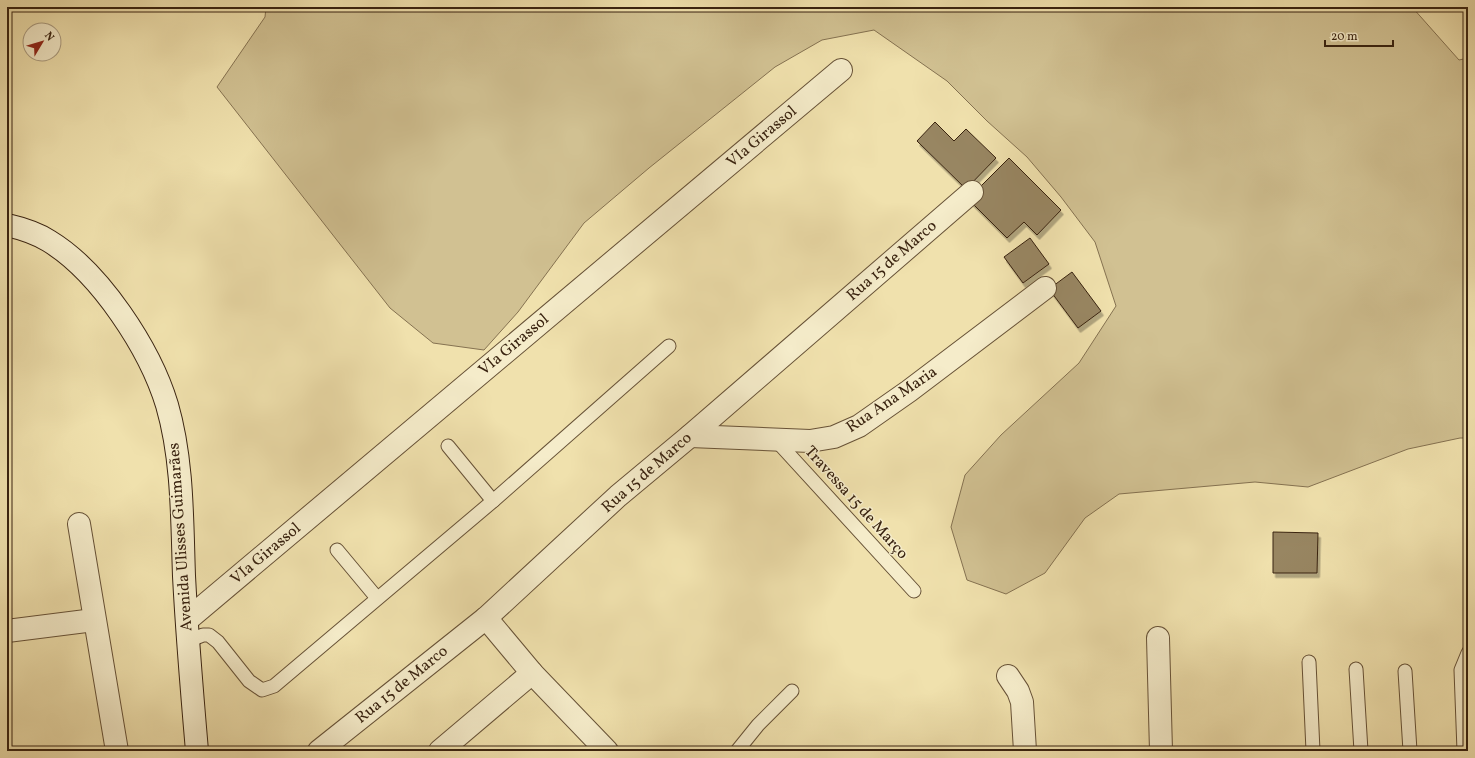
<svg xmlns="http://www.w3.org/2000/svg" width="1475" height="758" font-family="Vollkorn,serif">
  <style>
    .green { fill: #d1c192; stroke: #857251 }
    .building { fill: #988662; stroke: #392310; filter: url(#shadow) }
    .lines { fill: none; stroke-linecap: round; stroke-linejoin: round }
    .service-casing { stroke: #675237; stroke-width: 15 }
    .minor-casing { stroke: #675237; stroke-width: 24 }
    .secondary-casing { stroke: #392310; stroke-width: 24 }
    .service { stroke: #f5ecca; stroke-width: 13 }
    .minor { stroke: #f5ecca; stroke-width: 22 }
    .secondary { stroke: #f5ecca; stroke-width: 22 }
    .labels { text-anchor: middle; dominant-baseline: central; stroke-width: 3; stroke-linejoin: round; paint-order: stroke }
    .street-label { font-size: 16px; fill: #392310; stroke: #f5ecca }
  </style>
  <defs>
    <filter id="shadow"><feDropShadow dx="2.5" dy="4.5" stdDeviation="0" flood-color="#0004"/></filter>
  </defs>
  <rect width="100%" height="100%" fill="#f0e1ad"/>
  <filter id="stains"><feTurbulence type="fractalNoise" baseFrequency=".005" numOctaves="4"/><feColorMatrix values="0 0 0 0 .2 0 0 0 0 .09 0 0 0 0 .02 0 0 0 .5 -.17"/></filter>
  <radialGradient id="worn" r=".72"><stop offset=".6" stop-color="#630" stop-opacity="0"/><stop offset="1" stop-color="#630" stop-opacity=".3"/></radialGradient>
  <polygon class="green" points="266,7 1412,7 1459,60 1468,58 1468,438 1460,438 1408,449 1308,487 1255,482 1119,494 1085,518 1045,573 1006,594 967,580 951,527 965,475 1001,435 1079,363 1116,306 1095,242 1061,197 1027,157 987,121 947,81 874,30 822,40 775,67 649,168 584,223 518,312 484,350 433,343 390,308 217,87 265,17"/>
  <g class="building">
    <polygon points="935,122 954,141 966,129 996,158 966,189 917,141"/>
    <polygon points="1009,158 1061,210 1037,235 1024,222 1007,238 968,199"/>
    <polygon points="1030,238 1049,264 1023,283 1004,257"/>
    <polygon points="1072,272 1101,311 1078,328 1049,289"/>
    <polygon points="1273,532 1318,533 1317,573 1273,573"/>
  </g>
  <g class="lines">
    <g class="service-casing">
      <g id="service">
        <polyline points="774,438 914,591"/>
        <polyline points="448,446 493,501"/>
        <polyline points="337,550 377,598"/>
        <polyline points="188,641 203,635 209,635 218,642 249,681 262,690 274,686 493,501 669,346"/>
        <polyline points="1309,662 1313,751"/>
        <polyline points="1356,669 1361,751"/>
        <polyline points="1405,671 1410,751"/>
        <polyline points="737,751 758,725 792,691"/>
        <polyline points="1464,751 1461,670 1468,653"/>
      </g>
    </g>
    <g class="minor-casing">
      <g id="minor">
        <polyline points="690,436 810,441 834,437 859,426 909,391 1045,288"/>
        <polyline points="79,524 117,751"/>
        <polyline points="486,618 532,673 607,751"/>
        <polyline points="187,620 841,70"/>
        <polyline points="7,631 94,620"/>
        <polyline points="1158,638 1161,751"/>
        <polyline points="1008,676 1018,691 1022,702 1025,751"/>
        <polyline points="319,751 486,618 618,496 690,436 972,192"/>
        <polyline points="440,751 532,673"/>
      </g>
    </g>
    <g class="secondary-casing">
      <path id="secondary" d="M7,225C20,228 38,234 49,241C100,272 150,349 167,405C183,460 182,520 184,576C187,635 192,693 197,751"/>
    </g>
    <use href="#service" class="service"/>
    <use href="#minor" class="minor"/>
    <use href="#secondary" class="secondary"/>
  </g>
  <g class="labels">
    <g class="street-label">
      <text transform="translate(762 137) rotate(-40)">VIa Girassol</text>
      <text transform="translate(892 261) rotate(-41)">Rua 15 de Marco</text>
      <text transform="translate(514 345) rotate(-40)">VIa Girassol</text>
      <text transform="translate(892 400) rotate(-34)">Rua Ana Maria</text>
      <text transform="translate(647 473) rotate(-41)">Rua 15 de Marco</text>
      <text transform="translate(856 503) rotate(48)">Travessa 15 de Março</text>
      <text transform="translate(181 537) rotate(-94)">Avenida Ulisses Guimarães</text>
      <text transform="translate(266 554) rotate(-40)">VIa Girassol</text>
      <text transform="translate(402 685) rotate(-39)">Rua 15 de Marco</text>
    </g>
  </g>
  <rect width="1475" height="758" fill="none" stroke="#f0e1ad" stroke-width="24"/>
  <rect x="8" y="8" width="1459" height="742" fill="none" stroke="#392310" stroke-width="2"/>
  <rect x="12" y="12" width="1451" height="734" fill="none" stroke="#392310"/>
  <g transform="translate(42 42) rotate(52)"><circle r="19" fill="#f5ecca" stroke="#aa9c80"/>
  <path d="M0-3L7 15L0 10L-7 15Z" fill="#8f2418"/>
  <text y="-6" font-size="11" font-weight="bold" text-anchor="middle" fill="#392310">N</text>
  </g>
  <path d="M1325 40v6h68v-6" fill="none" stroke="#392310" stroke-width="2"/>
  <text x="1331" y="40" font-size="12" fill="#392310" stroke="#f5ecca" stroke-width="3" paint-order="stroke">20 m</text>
  <rect width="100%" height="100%" filter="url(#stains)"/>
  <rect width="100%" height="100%" fill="url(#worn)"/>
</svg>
